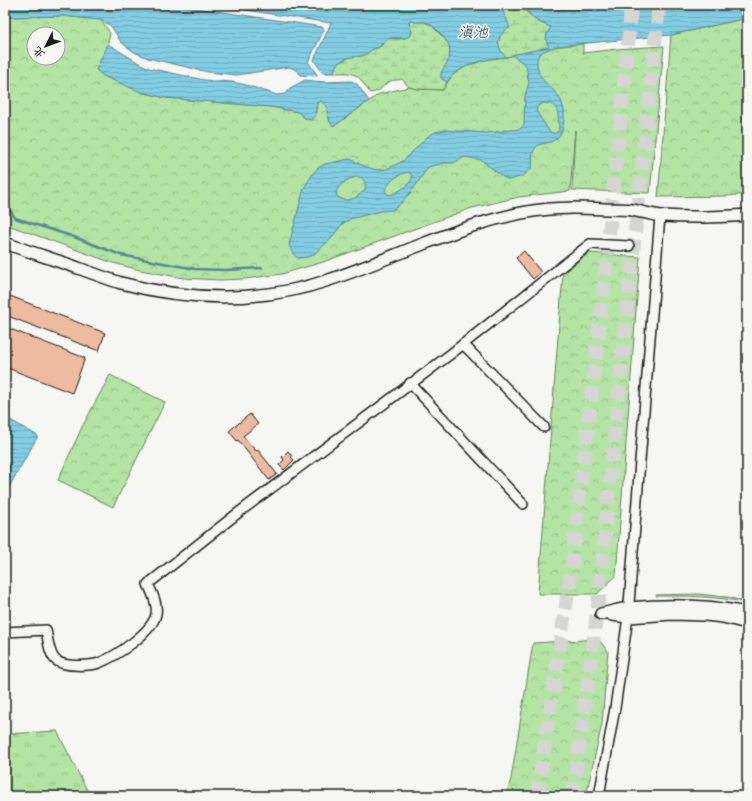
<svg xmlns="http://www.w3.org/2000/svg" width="752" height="801" font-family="Sriracha,'LXGW WenKai TC',sans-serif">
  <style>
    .grass { fill: url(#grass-tufts); stroke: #688060 }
    .forest { fill: url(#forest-crowns); stroke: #688060; fill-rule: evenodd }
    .wetland { fill: url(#wetland-marsh); stroke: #688060 }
    .water { fill: url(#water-rules); stroke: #5a8693; fill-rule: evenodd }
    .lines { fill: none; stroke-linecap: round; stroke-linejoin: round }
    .stream { stroke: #5a8693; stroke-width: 2.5 }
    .building { fill: #eebaa0; stroke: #1c1c1c }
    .primary-tunnel { stroke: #d5d5d2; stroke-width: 14; stroke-dasharray: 14 7; stroke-linecap: butt }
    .minor-casing { stroke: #1c1c1c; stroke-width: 12 }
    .tertiary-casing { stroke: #1c1c1c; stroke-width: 14 }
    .minor { stroke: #f6f6f2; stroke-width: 9 }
    .tertiary { stroke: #f6f6f2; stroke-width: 11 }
    .labels { text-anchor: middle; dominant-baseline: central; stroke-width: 3; stroke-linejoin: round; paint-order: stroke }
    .water-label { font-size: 15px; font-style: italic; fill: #405a62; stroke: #f6f6f2 }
  </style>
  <defs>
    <pattern id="grass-tufts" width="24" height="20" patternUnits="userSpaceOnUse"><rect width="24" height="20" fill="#b3e4a4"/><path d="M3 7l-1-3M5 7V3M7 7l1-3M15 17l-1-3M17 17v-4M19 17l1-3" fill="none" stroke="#99c38d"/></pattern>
    <pattern id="forest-crowns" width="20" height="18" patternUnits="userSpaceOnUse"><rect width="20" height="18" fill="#b3e4a4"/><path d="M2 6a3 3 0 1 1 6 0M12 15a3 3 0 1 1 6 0" fill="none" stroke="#99c38d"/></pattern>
    <pattern id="wetland-marsh" width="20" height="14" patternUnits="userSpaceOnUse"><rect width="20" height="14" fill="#b3e4a4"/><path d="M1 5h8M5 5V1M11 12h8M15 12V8" fill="none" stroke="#99c38d"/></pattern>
    <pattern id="water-rules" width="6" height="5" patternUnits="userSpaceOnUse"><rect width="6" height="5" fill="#83cde3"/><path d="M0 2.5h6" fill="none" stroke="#71afc2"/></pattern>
  </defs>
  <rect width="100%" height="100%" fill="#f6f6f2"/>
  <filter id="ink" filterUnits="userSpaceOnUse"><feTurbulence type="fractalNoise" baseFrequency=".025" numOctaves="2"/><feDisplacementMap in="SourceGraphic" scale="8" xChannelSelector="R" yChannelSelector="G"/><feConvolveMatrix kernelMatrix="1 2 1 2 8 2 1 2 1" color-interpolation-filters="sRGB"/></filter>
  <g filter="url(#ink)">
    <polygon class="grass" points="57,731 90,796 5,796 5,734"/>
    <g class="forest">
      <path d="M62,16L101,20L110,33L108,44L96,70L141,92L166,98L271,107L298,112L306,119L315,117L317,103L321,101L326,105L330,122L337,124L379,94L409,87L418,89L443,90L452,75L467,66L488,59L506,57L550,47L583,44V53L617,49L664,46L650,193L572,190L575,130L570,191L519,197L472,208L323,262L282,274L245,279L219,280L183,278L140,270L113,263L5,224V17ZM34,34H58V58H34Z"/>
      <polygon points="747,18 747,194 728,196 658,197 671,35"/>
      <polygon points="589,253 640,257 616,576 597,594 538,594 563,273"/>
      <polygon points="110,375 165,402 113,507 58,480 82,427"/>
      <path d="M698,594L727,597L747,602V603C717,596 687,596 656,596V595Z"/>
      <polygon points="598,639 608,651 602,724 586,796 506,796 511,779 533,643"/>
    </g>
    <g class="wetland">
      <path d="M506,5C514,5 520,6 527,12C529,14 531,17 534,19C539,23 545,25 551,27L547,34L550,47L506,57L501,52L498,43L506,18L502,10Z"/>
      <path d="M410,20L417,22H424L431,25L442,36L449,44L450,48V55L448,62L442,71L441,78L447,82L443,90L418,89L409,87L402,79C398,81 393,79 389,82C380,87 383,91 370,93C367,89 364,84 361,80C354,71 344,73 334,73L335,67L340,62L350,57L362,56L368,53L371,50L381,46L386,40L390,38L401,39L408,37L411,35L409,24Z"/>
    </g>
    <g class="water">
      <polygon points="5,5 118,5 125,8 183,6 322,27 324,30 308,62 318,76 300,75 297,70 289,67 237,75 208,72 148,58 134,52 121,42 111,26 101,20 62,16 5,17"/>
      <path d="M212,5H506L502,10L506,18L510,28C507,29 503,31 502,34C495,42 500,51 506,57C485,59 460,64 447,82L441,78C440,70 447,66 449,58C450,55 450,50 449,46C447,39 433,24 425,22C422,21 419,23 416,22C414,22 412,21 410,20L409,24L412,31L411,35C403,41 396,36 388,39C384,41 382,45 378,48C371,48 368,55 361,56C358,57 355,56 351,57C346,58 338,62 335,67C335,68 334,72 334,73H323L314,60L331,23Z"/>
      <path d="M515,5H747V18L671,35L557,46C552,48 544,50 540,54C538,56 537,59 537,62C537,81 550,84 559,97C562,101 563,107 564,111C565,123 562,139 550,142C545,144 539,143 536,147C531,153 533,161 532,168L523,176L509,180L503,177L481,160L465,157L453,163H444L428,167L412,191L397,207L392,210L381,211L350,219L342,224L330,240L313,255L307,257L298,258L293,254L289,245L304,188L314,172L318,168L325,164L350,159L366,167L377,170L387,169L403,161L427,137L435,132L445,130L487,133L520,129L524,125L525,96L529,83L526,65L512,55L549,47C544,38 546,36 551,27L543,24L534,19L527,11ZM543,103C561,102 558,118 559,130L556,133H552L549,131L537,112L536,110L538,106ZM409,172L412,176V179L407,186L392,195L387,194L385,190C390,181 399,173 409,172ZM356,177H361C365,181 366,184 365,190C357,198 345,205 336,195C336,185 347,179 356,177Z"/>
      <polygon points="108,44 139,63 149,68 204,80 232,82 246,85 277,95 285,94 290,88 305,80 324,82 351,81 357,84 369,101 337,124 333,126 330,122 326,105 321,101 317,103 315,117 312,120 306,119 298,112 271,107 166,98 141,92 105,77 96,70"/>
      <polygon points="5,417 38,436 5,494"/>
    </g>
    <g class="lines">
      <polyline class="stream" points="5,203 15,218 74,237 121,255 195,269 226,270 262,268"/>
    </g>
    <g class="building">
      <polygon points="524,251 541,272 533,279 516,258"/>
      <polygon points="5,294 105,333 99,351 5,315"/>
      <polygon points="5,327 85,358 72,393 5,367"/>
      <polygon points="250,414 258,424 243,436 256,451 258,450 277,474 269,480 238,440 237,441 229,431"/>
      <polygon points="288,451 292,456 291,457 294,460 284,470 279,465 284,460 282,457"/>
    </g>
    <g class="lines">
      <g class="primary-tunnel">
        <polyline points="537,796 571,572 603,295 629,34 631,5"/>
        <polyline points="573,796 598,605 625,329 659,5"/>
      </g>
      <g class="minor-casing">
        <g id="minor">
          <polyline points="463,344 544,427"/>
          <polyline points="410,383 523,504"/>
          <path d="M5,632L46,630C48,639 49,656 57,661C65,667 90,666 99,663C116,656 153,632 156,614C158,604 152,593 148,584L238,513L452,353L590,244L629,246"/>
          <polyline points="599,796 615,708 628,617 640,461 660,216"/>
        </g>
      </g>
      <g class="tertiary-casing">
        <g id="tertiary">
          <path d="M5,243C30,252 56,260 81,269C95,274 108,279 121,283C189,301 262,303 329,280C361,269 392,256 423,244C459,230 494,217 533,211C557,207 581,208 606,209C614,209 624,209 632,210C643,212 652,215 663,216C691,218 719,217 747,215"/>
          <path d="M601,614C611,612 620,609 629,608C668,604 709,605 747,613"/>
          <polyline points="612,615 628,617 672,614 705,615 723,617 747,623"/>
        </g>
      </g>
      <use href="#minor" class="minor"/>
      <use href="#tertiary" class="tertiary"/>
    </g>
  </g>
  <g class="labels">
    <g class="water-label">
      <text x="473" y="32">滇池</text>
    </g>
  </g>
  <rect width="752" height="801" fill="none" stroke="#f6f6f2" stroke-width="20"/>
  <rect x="10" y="10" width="732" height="781" fill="none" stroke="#1c1c1c" stroke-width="1.5" filter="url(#ink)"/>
  <g transform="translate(46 46) rotate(228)"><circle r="19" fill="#f6f6f2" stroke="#9f9f9c"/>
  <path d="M0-3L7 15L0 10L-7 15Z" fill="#1c1c1c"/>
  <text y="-6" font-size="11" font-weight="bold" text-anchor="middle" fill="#1c1c1c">北</text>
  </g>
</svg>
